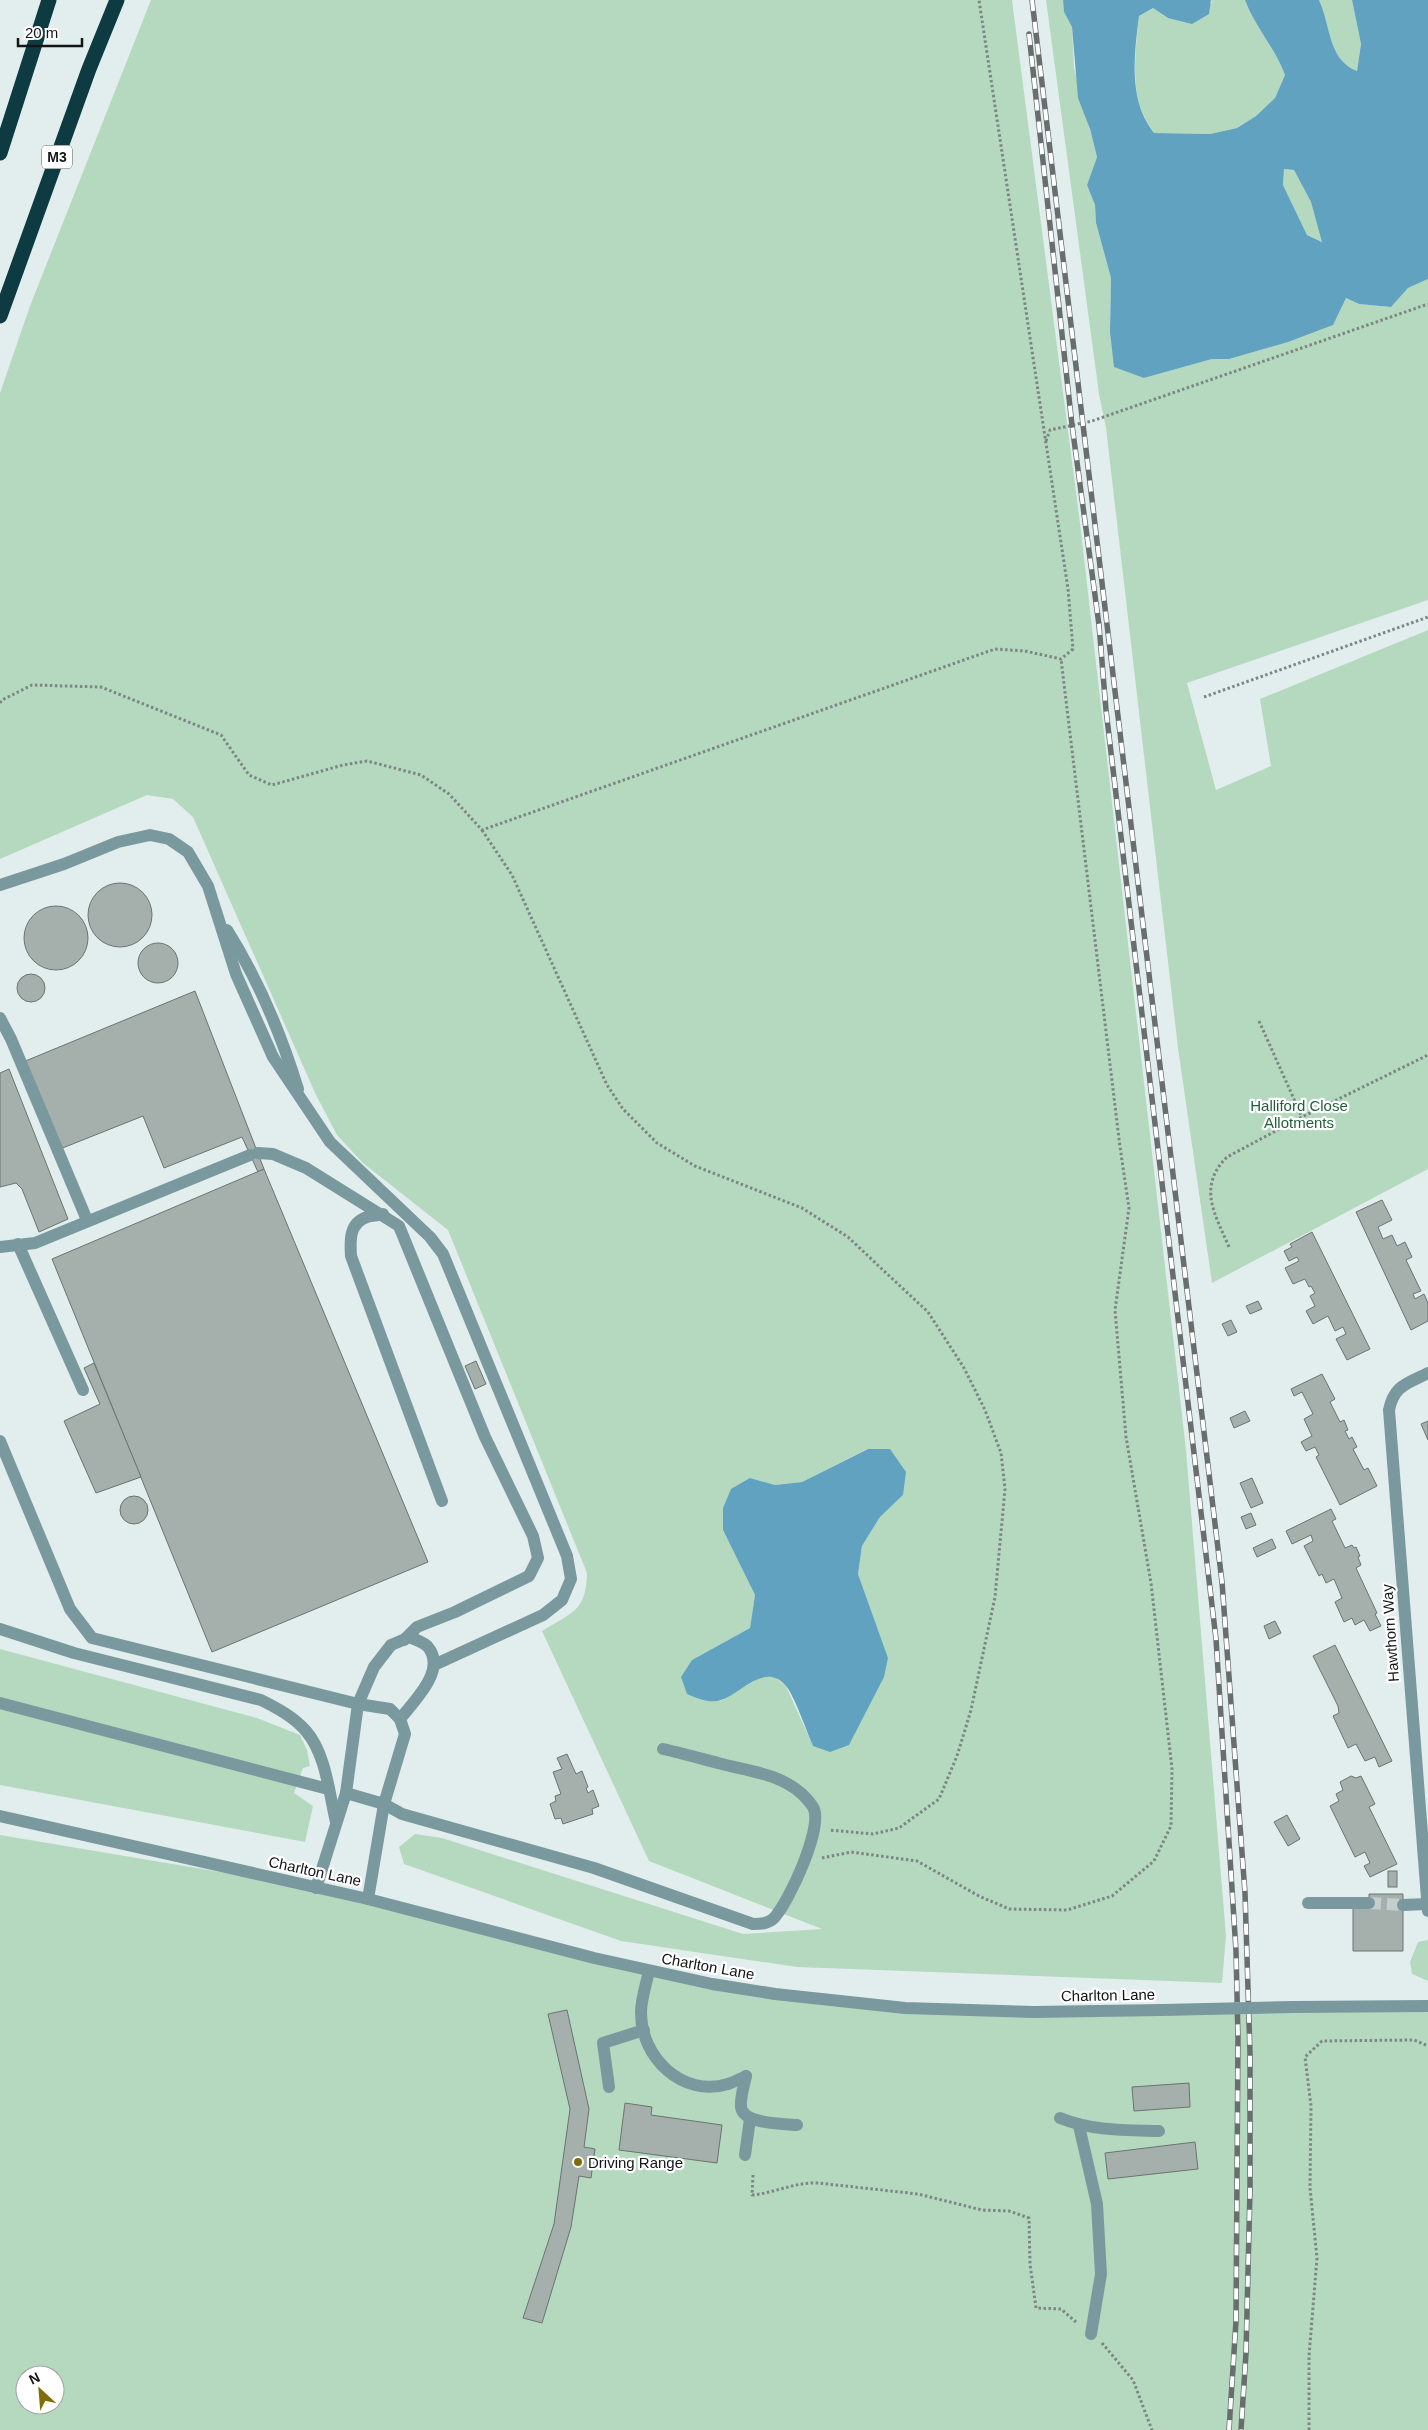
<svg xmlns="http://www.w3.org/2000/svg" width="1428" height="2430" font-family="Helvetica,sans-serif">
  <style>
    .green { fill: #b5d9bf; fill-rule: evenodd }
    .water { fill: #62a2c1; fill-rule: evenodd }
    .building { fill: #a5b0ac; stroke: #6a7470 }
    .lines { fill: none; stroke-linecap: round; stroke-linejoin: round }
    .minor-tunnel { stroke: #c3cecd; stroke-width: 12; stroke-dasharray: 12 6; stroke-linecap: butt }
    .path { stroke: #7d8585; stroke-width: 3; stroke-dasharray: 2.5 2.5; stroke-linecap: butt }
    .minor { stroke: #7a999f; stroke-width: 12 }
    .highway { stroke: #0e3a42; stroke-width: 15 }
    .rail-casing { stroke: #676e6d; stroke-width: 5.5 }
    .rail { stroke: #fff; stroke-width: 4; stroke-dasharray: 11; stroke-linecap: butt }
    .minor-bridge { stroke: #7a999f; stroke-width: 12 }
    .poi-dot { fill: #806d0a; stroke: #fff; stroke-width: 2 }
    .labels { text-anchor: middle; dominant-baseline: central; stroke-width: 4.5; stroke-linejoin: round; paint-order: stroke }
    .shield { fill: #fff; stroke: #595c5c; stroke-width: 1 }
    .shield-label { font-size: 14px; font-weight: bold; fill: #121616 }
    .park-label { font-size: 15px; fill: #205e39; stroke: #fff }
    .street-label { font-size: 15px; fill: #121616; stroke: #fff }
    .poi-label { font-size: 15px; fill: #121616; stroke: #fff; text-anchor: start }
  </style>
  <rect width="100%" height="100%" fill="#e2eeed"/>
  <g class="green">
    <path d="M151,0H1012L1080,523L1186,1450L1226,1936L1222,1983L797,1967L621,1941L404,1864L399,1847L415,1834L442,1838L743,1934L822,1929L649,1861L542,1631C572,1612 586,1612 587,1573L448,1230L363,1163L337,1135L316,1095L193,817L173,799L147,795L0,859V393L30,306ZM867,1449L903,1495L880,1517L862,1546L858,1574L888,1659L813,1746L786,1686L775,1677L763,1676L720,1701L692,1660L750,1628L755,1595L723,1530L750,1478L775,1485L802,1482Z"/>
    <polygon points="1046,0 1063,0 1064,12 1072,27 1074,68 1097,157 1087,185 1095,205 1096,223 1111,278 1110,332 1144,378 1212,359 1229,359 1346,298 1359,304 1391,307 1408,288 1428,279 1428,600 1187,683 1216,790 1271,766 1260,699 1428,630 1428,1169 1212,1283 1178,1048 1106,428 1099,394"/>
    <path d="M1211,0H1245C1255,27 1275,48 1285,75L1275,98L1256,116L1237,128L1210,134L1154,133C1128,99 1135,56 1139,16L1153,8L1168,18L1212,3Z"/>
    <path d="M1319,0H1352L1361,44L1357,71C1328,60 1331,26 1319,0Z"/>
    <polygon points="1284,169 1294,170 1311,202 1323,242 1307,235 1283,185"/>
    <polygon points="0,1649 257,1718 300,1735 307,1750 310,1766 303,1768 294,1793 313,1806 305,1842 0,1785"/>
    <path d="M0,1835L316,1888L712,1984L905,2008L1428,2006V2430H0ZM25,2375H55V2405H25Z"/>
    <polygon points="1428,1940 1428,1981 1412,1974 1410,1962 1418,1942"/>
  </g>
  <g class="water">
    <path d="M1063,0H1211L1209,14L1192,24L1168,18L1153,8L1139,16C1134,55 1128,100 1154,133L1210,134L1237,128L1256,116L1275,98L1285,75C1275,48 1255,27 1245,0H1319C1331,26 1328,60 1357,71L1361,44L1352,0H1428V279L1408,288L1391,307L1359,304L1346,298L1333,325L1288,342L1229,359H1212L1144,378L1114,367L1110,332L1111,278L1096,223L1095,205L1087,185L1097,157L1090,129L1078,98L1072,27L1064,12ZM1284,169L1294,170L1311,202L1322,242L1307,235L1283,185Z"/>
    <path d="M868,1449H890L906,1472L903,1495L880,1517L862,1546L858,1574L888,1658L884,1677L849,1745L830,1752L813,1746C807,1732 794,1695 786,1686C765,1661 741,1694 721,1700C709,1704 697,1698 687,1694L681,1677L692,1660L750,1628L755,1595L723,1530V1508L731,1489L750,1478L775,1485L802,1482Z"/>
  </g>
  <g class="building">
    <circle cx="120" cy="915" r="32"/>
    <circle cx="56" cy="938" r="32"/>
    <circle cx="158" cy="963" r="20"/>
    <circle cx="31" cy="988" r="14"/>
    <polygon points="195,991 264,1169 258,1172 242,1137 164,1168 143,1116 60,1149 23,1062"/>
    <polygon points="9,1069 68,1219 39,1232 22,1189 16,1183 0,1187 0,1073"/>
    <polygon points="264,1169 428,1562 212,1652 52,1259"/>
    <polygon points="1382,1200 1392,1220 1378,1227 1383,1239 1392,1235 1397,1246 1405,1242 1412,1257 1406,1260 1421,1291 1413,1294 1415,1299 1424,1294 1428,1303 1428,1321 1411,1330 1356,1212"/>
    <polygon points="1312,1232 1370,1349 1347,1360 1336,1339 1346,1334 1343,1327 1335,1331 1328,1316 1313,1324 1306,1311 1315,1306 1310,1296 1315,1293 1311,1286 1309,1287 1305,1279 1293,1284 1285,1268 1299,1261 1297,1257 1289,1261 1284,1251 1292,1247 1290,1244"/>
    <polygon points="1258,1301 1262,1309 1250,1314 1246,1306"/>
    <polygon points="1231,1320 1237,1332 1228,1336 1222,1324"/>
    <polygon points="476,1361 486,1384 475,1389 465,1366"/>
    <polygon points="94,1363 141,1477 96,1493 64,1421 100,1404 84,1368"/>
    <polygon points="1322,1374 1335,1399 1330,1402 1340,1422 1344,1420 1348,1430 1345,1431 1349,1439 1352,1437 1357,1447 1353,1449 1364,1470 1368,1468 1377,1486 1340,1505 1316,1457 1319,1455 1315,1447 1306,1451 1301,1442 1312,1436 1304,1419 1313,1414 1302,1392 1294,1396 1291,1389"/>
    <polygon points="1245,1411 1250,1421 1234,1428 1230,1418"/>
    <polygon points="1428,1421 1428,1440 1421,1424"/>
    <polygon points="1252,1478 1263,1503 1251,1508 1240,1483"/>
    <circle cx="134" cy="1510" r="14"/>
    <polygon points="1331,1509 1336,1519 1332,1521 1345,1548 1352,1545 1354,1548 1356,1547 1360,1556 1358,1557 1361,1565 1356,1568 1377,1613 1375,1614 1381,1626 1370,1631 1364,1620 1355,1625 1352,1618 1344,1622 1335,1602 1342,1598 1334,1579 1326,1583 1322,1574 1319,1576 1304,1546 1313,1541 1311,1535 1292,1544 1286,1531"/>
    <polygon points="1251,1513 1256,1525 1246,1529 1241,1517"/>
    <polygon points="1272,1539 1276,1548 1257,1557 1253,1548"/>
    <polygon points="1275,1621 1281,1633 1269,1639 1264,1626"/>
    <polygon points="1335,1645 1392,1761 1379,1767 1375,1757 1365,1761 1356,1744 1348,1748 1333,1716 1339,1713 1338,1706 1313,1656"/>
    <polygon points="567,1754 576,1774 582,1771 588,1787 586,1788 588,1793 593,1790 599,1806 592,1809 593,1814 563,1824 561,1818 555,1819 550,1804 556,1801 555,1796 561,1794 553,1772 562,1769 557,1758"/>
    <polygon points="1351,1776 1356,1778 1361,1776 1375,1804 1369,1807 1397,1864 1370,1877 1364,1866 1370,1863 1365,1852 1355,1857 1330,1806 1339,1801 1336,1794 1343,1790 1340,1782"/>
    <polygon points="1287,1815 1300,1839 1288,1846 1274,1822"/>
    <rect x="1388" y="1871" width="9" height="16"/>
    <polygon points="1369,1894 1403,1894 1403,1951 1353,1951 1353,1906 1369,1906"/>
    <polygon points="567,2010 589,2109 584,2147 595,2149 591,2178 579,2176 571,2227 542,2323 523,2318 554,2224 570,2109 548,2014"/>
    <polygon points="1189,2083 1190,2107 1134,2111 1132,2087"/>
    <polygon points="625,2103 652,2107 651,2115 722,2125 717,2163 619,2150"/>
    <polygon points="1195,2142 1198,2169 1108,2179 1105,2153"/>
  </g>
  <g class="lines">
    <polyline class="minor-tunnel" points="1369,1903 1403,1905"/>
    <g class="path">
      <polyline points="1046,441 1050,430 1092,421 1428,304"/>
      <polyline points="1204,697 1428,617"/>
      <polyline points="0,703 2,700 32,685 101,687 221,735 249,775 272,785 343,765 367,761 421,775 449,794 482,830 995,649 1025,651 1061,659 1073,649 1068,589 979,0"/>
      <polyline points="482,830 512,875 607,1085 623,1109 657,1143 695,1166 802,1208 848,1237 884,1271 928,1312 964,1368 985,1410 1001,1453 1005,1489 995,1597 971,1710 957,1756 939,1799 899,1828 873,1834 829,1830"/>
      <polyline points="1259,1021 1302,1117"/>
      <path d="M1229,1247C1215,1214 1197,1187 1227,1157L1302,1117L1428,1055"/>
      <polyline points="822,1858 851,1852 917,1861 979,1896 1009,1909 1067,1910 1112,1896 1154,1861 1171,1826 1172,1769 1151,1583 1126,1437 1115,1310 1129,1208 1120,1147 1061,659"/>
      <path d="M753,2175L752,2195C775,2193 794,2182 818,2183L918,2194L982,2210L1009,2211L1029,2218L1030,2264L1036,2308L1061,2309L1076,2322"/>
      <polyline points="1102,2343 1133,2380 1152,2430"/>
      <polyline points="1309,2430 1309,2356 1317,2258 1310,2188 1311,2106 1305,2057 1322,2041 1414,2040 1428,2046"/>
    </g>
    <g class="minor">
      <polyline points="0,885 64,864 118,842 150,835 169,839 188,852 208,886 236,974 273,1057 330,1142 430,1237 443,1254 567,1556 571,1579 562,1600 543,1615 434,1665"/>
      <path d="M227,930C258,979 281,1034 298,1089"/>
      <polyline points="0,1018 11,1039 87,1220"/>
      <polyline points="258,1153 273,1154 306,1168 399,1226 485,1437 533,1536 538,1558 529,1576 455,1612 417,1627 404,1640"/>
      <path d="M383,1214C378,1216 372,1215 367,1217C349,1223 350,1241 351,1256L442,1501"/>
      <polyline points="18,1244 83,1390"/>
      <polyline points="0,1247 35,1243 250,1155"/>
      <path d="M1428,1373C1407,1384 1394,1385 1389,1410L1428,1911"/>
      <polyline points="0,1441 70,1609 92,1638 358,1704 390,1709 400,1719"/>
      <path d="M0,1629L74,1653L261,1700C277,1708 294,1717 306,1731C326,1754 329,1793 336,1822"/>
      <polyline points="0,1703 328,1789"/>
      <path d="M346,1793L384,1804L402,1814L594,1868L753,1924C760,1924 768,1924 774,1918C789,1902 822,1830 814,1809C812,1804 806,1798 802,1794C779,1773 747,1771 718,1763C699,1758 681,1753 663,1749"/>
      <polyline points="0,1816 368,1899 594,1958 712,1984 775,1994 905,2008 1034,2012 1162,2010"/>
      <path d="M316,1888L346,1793L358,1704L374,1667L391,1645L410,1637C415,1640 424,1642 428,1647C447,1670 414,1701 400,1719L405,1734L384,1804L368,1899"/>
      <polyline points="1308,1903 1369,1903"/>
      <polyline points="1403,1905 1426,1904"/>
      <path d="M649,1971C646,1985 641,1999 641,2013C641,2057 682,2098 728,2084C734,2082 740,2079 746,2076"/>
      <polyline points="1293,2007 1428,2006"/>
      <path d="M746,2076C744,2086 740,2098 741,2107C743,2124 783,2124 797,2125"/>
      <polyline points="609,2087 603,2043 644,2030"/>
      <path d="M1060,2118C1092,2131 1125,2130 1159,2131"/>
      <polyline points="1079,2126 1097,2204 1101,2274 1091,2334"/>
      <polyline points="745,2155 750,2119"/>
    </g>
    <g class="highway">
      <polyline points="0,153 49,0"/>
      <polyline points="0,316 89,69 117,0"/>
    </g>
    <g class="rail-casing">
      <g id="rail">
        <polyline points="1032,0 1222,1582 1245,1893 1250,2053 1250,2190 1246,2353 1241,2430"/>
        <polyline points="1029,34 1072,425 1099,625 1106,710 1216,1639 1236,1951 1238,2038 1236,2321 1229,2430"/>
      </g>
    </g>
    <use href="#rail" class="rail"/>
    <polyline class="minor-bridge" points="1162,2010 1293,2007"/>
  </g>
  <circle class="poi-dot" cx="578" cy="2162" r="5"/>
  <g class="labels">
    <rect class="shield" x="42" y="145.5" width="30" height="23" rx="4"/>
    <g class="shield-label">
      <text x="57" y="157">M3</text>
    </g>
    <g class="park-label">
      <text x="1299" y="1105">Halliford Close<tspan x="1299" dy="17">Allotments</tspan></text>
    </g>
    <g class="street-label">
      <text transform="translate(1390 1633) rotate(-94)">Hawthorn Way</text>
      <text transform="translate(315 1871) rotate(12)">Charlton Lane</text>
      <text transform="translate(708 1966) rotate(10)">Charlton Lane</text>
      <text transform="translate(1108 1995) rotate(-1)">Charlton Lane</text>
    </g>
    <g class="poi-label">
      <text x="588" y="2162">Driving Range</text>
    </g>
  </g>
  <g transform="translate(40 2390) rotate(334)"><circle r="24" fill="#ffffff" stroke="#a0a2a2"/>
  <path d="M0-4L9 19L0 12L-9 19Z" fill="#806d0a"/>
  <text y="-8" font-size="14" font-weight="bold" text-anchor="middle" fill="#121616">N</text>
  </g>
  <path d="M18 38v8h64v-8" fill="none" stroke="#121616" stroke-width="2.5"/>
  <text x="25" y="38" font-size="15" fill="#121616" stroke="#ffffff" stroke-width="4" paint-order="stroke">20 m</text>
</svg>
